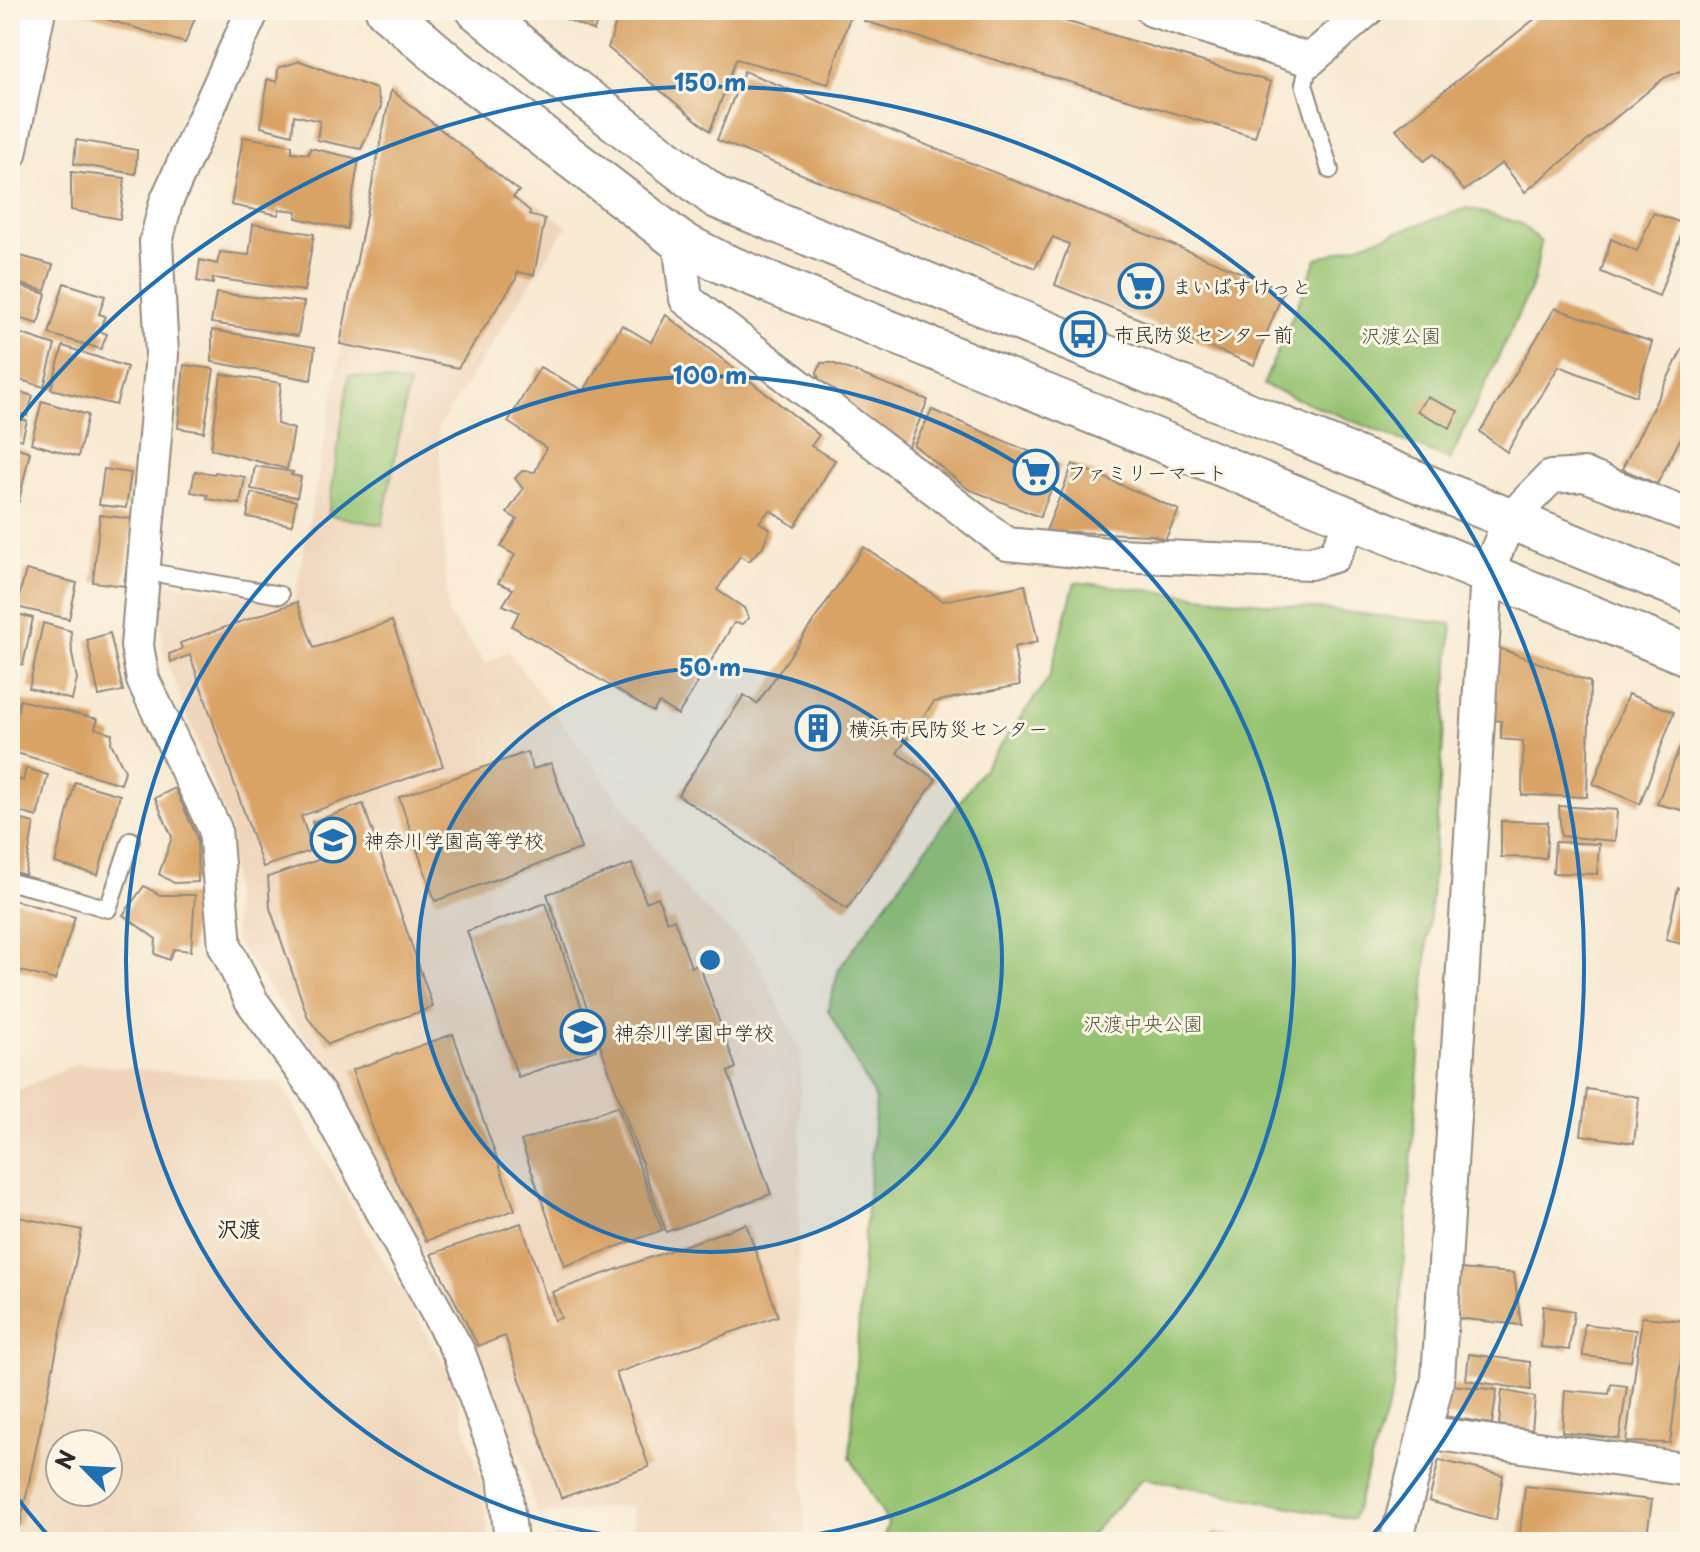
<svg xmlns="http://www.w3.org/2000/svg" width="1700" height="1552" font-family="'Playpen Sans','Klee One',sans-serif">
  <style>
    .built { fill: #efd6bb; fill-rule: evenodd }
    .green { fill: #96c371; stroke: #60774e; stroke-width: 2 }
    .building { fill: #d9a365 }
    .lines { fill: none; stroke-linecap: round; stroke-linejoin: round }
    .service-casing { stroke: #928a7f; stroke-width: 20 }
    .minor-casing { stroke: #928a7f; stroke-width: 36 }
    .tertiary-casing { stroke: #928a7f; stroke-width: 44 }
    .service { stroke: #fff; stroke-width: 16 }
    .minor { stroke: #fff; stroke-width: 32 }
    .tertiary { stroke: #fff; stroke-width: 40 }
    .ring { fill: none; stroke: #1f6fb2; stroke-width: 4 }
    .labels { text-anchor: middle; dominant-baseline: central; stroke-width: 6; stroke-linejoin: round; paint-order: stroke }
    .poi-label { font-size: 20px; fill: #2b2b2b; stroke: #fcf5e5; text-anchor: start }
    .park-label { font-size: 20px; fill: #4b5940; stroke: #fcf5e5 }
    .neighbourhood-label { font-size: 22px; font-weight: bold; fill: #2b2b2b; stroke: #fcf5e5 }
    .centre { fill: #1f6fb2; stroke: #fcf5e5; stroke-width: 4 }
    .ring-label { font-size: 24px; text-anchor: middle; font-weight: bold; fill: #1f6fb2; stroke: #fcf5e5; stroke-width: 6; stroke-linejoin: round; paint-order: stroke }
  </style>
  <rect width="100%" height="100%" fill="#fcf5e5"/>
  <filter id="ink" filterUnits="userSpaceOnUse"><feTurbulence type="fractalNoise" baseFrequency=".0125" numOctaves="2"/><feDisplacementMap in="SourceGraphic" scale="16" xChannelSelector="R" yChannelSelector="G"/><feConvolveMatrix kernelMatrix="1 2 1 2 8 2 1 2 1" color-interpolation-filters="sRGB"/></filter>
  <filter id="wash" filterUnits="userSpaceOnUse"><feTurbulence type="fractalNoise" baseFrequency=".006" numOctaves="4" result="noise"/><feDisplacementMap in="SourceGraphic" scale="32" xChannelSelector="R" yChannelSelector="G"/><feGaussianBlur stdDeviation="1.8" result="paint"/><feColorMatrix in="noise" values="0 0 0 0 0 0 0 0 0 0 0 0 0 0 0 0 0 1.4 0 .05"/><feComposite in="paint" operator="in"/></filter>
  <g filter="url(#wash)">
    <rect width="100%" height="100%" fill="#f8ead3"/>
    <g class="built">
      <polygon points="389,96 567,226 438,428 448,614 486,664 508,651 689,893 754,954 801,1051 798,1314 805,1542 635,1542 631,1506 537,1515 521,1458 487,1372 327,1068 235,941 230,828 163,652 158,582 294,602"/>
      <path d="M78,1063L280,1083L450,1374L483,1487L489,1537L488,1542H10V1094ZM60,1444H108V1492H60Z"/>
    </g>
    <g class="green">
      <polygon points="1467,208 1520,223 1541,242 1534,281 1450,460 1263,385 1317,259"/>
      <polygon points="349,375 409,384 382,525 328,515"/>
      <polygon points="1075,582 1452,624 1394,1387 1353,1519 1143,1478 1084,1542 882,1542 888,1523 850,1457 863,1256 876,1100 828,1010 839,969 1049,678"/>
    </g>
    <g id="blocks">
      <g class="building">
        <polygon points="76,10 198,10 185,43"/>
        <polygon points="553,10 601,10 594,31 563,18"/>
        <polygon points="620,10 852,10 828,84 736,59 710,131 608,48"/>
        <polygon points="867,10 1028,10 1271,82 1255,137 864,21"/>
        <polygon points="1546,10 1690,10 1690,71 1685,69 1664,78 1525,192 1502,163 1464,191 1434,154 1424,161 1396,129"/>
        <polygon points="300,61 376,89 381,107 361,149 317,140 320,121 294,115 292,135 261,127 267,79 277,82 278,68"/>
        <polygon points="744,71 1284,290 1254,365 1055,285 1069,244 1053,237 1035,268 717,140"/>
        <polygon points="391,90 519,191 513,197 530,211 529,215 545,219 534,275 517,272 516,279 458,368 340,344"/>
        <polygon points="243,137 292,145 292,152 309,154 310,148 359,159 347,229 296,218 297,211 279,209 279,215 231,205"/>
        <polygon points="76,140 137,150 136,174 74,164"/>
        <polygon points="71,172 125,178 120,219 71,210"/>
        <polygon points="1653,213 1685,224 1659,296 1601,272 1611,239 1637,251"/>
        <polygon points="253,224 314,234 304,291 213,278 213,284 197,281 200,260 217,264 220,252 249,255"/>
        <polygon points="10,253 53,265 45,291 10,281"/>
        <polygon points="10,283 46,294 38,324 10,315"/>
        <polygon points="64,283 105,296 99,314 105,316 99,331 107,334 101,349 49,334"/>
        <polygon points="216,293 304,302 298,336 211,323"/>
        <polygon points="1555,308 1652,342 1636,396 1559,366 1507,452 1480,432"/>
        <polygon points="666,315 819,435 811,446 835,460 795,527 770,510 759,522 770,529 762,548 749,561 740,556 717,590 744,608 749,618 742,624 734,623 678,715 659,703 653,712 512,626 519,612 503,605 513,589 498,583 515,555 501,547 517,519 507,513 523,489 515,478 522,471 535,472 546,448 508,422 540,367 584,391 622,325 651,342"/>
        <polygon points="10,330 55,345 44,387 10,377"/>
        <polygon points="212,330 315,347 311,380 212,362"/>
        <polygon points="1690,334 1690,420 1657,484 1622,469"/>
        <polygon points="63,346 127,367 116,405 51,389"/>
        <polygon points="821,363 832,363 928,400 908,448 820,383 817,372"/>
        <polygon points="184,365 214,369 204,432 178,428"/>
        <polygon points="221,374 281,383 277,424 294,429 287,469 211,449"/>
        <polygon points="10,389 33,396 27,416 10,410"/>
        <polygon points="1427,397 1458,411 1450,428 1417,411"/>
        <polygon points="42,401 88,415 78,457 31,443"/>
        <polygon points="932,410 1061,465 1040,517 968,489 914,445"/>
        <polygon points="10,415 27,421 22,440 10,436"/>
        <polygon points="10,445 30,452 19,501 10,498"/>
        <polygon points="1073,464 1179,510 1165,540 1153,535 1046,531"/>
        <polygon points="255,466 293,472 291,475 301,477 297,497 251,489"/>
        <polygon points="104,469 131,473 126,508 99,505"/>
        <polygon points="195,471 214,474 215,472 245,477 240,504 207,499 208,495 191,492"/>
        <polygon points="251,493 296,501 292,525 247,517"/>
        <polygon points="100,515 133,519 124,586 93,582"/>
        <polygon points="864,547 943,601 1025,585 1038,642 1014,647 1020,685 934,702 897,753 936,779 847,909 678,795 744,695 757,704"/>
        <polygon points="26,570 77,583 69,619 16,607"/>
        <polygon points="297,602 314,648 392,621 443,766 301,816 313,850 263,867 190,655 171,662 169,654 182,649 180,643"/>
        <polygon points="10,612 33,618 23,665 10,661"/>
        <polygon points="43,623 71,631 72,654 77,679 72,700 29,688"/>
        <polygon points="110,633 123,691 99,696 87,640"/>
        <polygon points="1499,648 1590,682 1587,797 1522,795 1523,741 1501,739 1501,721 1493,720"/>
        <polygon points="1628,694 1674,712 1640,804 1593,784"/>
        <polygon points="20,700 98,719 95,728 112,734 111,743 125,771 121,784 10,751"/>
        <polygon points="1690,722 1690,812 1657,804"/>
        <polygon points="527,752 533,769 551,763 581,849 435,901 399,797"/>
        <polygon points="26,768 48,775 37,817 10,809 10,776 23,781"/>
        <polygon points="75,782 120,795 98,875 55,863"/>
        <polygon points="175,788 197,837 198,882 174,883 159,874 172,837 155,798"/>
        <polygon points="363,804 433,1007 328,1044 308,1018 270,908 268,877 324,858 312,822"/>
        <polygon points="1559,806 1617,810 1615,841 1561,836"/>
        <polygon points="10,817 34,823 25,875 10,871"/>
        <polygon points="1501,821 1548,822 1546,858 1501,857"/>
        <polygon points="1555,842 1599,844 1597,874 1553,873"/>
        <polygon points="632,864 646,902 658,897 667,922 674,919 691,967 699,964 736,1068 728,1072 771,1194 666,1232 547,894"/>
        <polygon points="144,886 160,895 195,895 191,951 174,949 169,960 155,954 156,939 123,915"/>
        <polygon points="1678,888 1690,890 1690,946 1666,940"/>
        <polygon points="10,899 75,917 55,980 10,968"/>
        <polygon points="546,903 596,1050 518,1077 467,931"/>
        <polygon points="10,978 17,979 11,1003 10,1003"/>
        <polygon points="453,1034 515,1210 426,1241 378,1143 352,1070"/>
        <polygon points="1587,1089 1639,1097 1634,1143 1581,1135"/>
        <polygon points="618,1106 662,1230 565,1266 521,1141"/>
        <polygon points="13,1216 82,1230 20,1525 10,1522 10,1232"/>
        <polygon points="521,1223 554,1320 561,1318 552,1292 746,1224 778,1316 616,1373 649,1467 561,1498 505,1336 478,1346 431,1254"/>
        <polygon points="1459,1269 1514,1273 1521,1325 1456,1318"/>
        <polygon points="1543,1306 1574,1311 1569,1350 1541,1347"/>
        <polygon points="1642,1317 1686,1321 1670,1443 1626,1442"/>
        <polygon points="1584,1324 1636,1330 1631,1361 1583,1356"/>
        <polygon points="1469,1354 1530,1362 1531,1390 1466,1380"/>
        <polygon points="1611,1384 1627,1386 1619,1439 1562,1432 1565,1390 1609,1394"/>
        <polygon points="1452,1385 1497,1390 1492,1424 1444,1416"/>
        <polygon points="1502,1390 1535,1397 1532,1430 1499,1425"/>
        <polygon points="1439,1460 1503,1475 1496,1520 1429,1501"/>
        <polygon points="1525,1486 1652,1500 1646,1542 1519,1542"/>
        <polygon points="1214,1531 1255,1541 1254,1542 1211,1542"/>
        <polygon points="555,1537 606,1539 606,1542 555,1542"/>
      </g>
    </g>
  </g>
  <g filter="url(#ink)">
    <use href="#blocks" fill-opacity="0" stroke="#928a7f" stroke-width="2"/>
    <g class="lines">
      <g class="service-casing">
        <g id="service">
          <polyline points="1310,60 1304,84 1330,170"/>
          <polyline points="144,571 280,595"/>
          <polyline points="10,882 51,892 108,909 131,840"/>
        </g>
      </g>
      <g class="minor-casing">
        <g id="minor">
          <polyline points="253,10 166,202 156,242 162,354 137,646 143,680 215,829 225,946 251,1000 320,1096 459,1353 504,1475 511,1542"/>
          <polyline points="1152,10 1310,60 1367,10"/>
          <polyline points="10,154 39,10"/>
          <polyline points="679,241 686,299 1007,544 1116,555 1310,563 1334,556 1353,519"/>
          <polyline points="1424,1432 1690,1470"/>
          <polyline points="1396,1542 1438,1379 1487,573 1510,519 1551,477 1585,475 1690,516"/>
        </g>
      </g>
      <g class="tertiary-casing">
        <g id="tertiary">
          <polyline points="386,10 449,64 679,241 722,263 1690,656"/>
          <polyline points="477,10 562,80 717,198 1690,592"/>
        </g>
      </g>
      <use href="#service" class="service"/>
      <use href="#minor" class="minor"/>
      <use href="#tertiary" class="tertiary"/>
    </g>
  </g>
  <circle cx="710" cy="960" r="292" fill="#1f6fb2" fill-opacity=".12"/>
  <g class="ring">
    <circle cx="710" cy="960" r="292"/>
    <path d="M659 1542A584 584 0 1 1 761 1542"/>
    <path d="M53 1541A877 877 0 0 1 14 1494M14 426A877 877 0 1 1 1367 1541"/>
  </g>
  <defs>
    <g id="supermarket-ring" transform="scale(2.3)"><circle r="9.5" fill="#fcf5e5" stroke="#1f6fb2" stroke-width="1.5"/><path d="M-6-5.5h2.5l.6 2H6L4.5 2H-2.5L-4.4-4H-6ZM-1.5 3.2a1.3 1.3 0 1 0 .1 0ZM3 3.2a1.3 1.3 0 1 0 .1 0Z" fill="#1f6fb2"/></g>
    <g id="bus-ring" transform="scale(2.3)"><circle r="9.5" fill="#fcf5e5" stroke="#1f6fb2" stroke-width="1.5"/><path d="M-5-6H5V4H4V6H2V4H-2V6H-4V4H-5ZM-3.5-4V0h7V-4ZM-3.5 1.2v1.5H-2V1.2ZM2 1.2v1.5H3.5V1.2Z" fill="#1f6fb2"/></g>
    <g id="building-ring" transform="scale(2.3)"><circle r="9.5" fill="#fcf5e5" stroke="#1f6fb2" stroke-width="1.5"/><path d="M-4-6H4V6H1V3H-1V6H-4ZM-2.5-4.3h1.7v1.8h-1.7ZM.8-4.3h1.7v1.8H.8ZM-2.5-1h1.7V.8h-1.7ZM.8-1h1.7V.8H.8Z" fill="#1f6fb2"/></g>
    <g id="school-ring" transform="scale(2.3)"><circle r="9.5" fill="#fcf5e5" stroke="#1f6fb2" stroke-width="1.5"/><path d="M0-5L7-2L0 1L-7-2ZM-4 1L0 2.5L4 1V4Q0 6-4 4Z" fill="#1f6fb2"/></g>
  </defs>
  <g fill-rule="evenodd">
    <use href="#supermarket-ring" x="1141" y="286"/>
    <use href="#bus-ring" x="1083" y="334"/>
    <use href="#supermarket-ring" x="1036" y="472"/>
    <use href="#building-ring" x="818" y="728"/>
    <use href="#school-ring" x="333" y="840"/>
    <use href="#school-ring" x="583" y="1032"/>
  </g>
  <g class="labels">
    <g class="poi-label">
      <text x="1172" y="286">まいばすけっと</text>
      <text x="1114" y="334">市民防災センター前</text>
      <text x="1067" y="472">ファミリーマート</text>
      <text x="849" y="728">横浜市民防災センター</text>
      <text x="364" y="840">神奈川学園高等学校</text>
      <text x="614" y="1032">神奈川学園中学校</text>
    </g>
    <g class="park-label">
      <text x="1401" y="335">沢渡公園</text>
      <text x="1143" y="1023">沢渡中央公園</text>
    </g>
    <g class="neighbourhood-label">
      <text x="239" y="1227">沢渡</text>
    </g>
  </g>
  <circle cx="710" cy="960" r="12" class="centre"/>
  <g class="ring-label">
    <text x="710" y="91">150 m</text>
    <text x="710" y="384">100 m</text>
    <text x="710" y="676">50 m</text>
  </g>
  <rect width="1700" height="1552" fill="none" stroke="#fcf5e5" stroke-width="40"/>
  <g transform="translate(84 1468) rotate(294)"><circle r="38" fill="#fcf5e5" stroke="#a8a49b" stroke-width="2"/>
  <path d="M0-6L14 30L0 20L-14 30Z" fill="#1f6fb2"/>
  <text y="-12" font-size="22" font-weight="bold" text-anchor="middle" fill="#2b2b2b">N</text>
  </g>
</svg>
